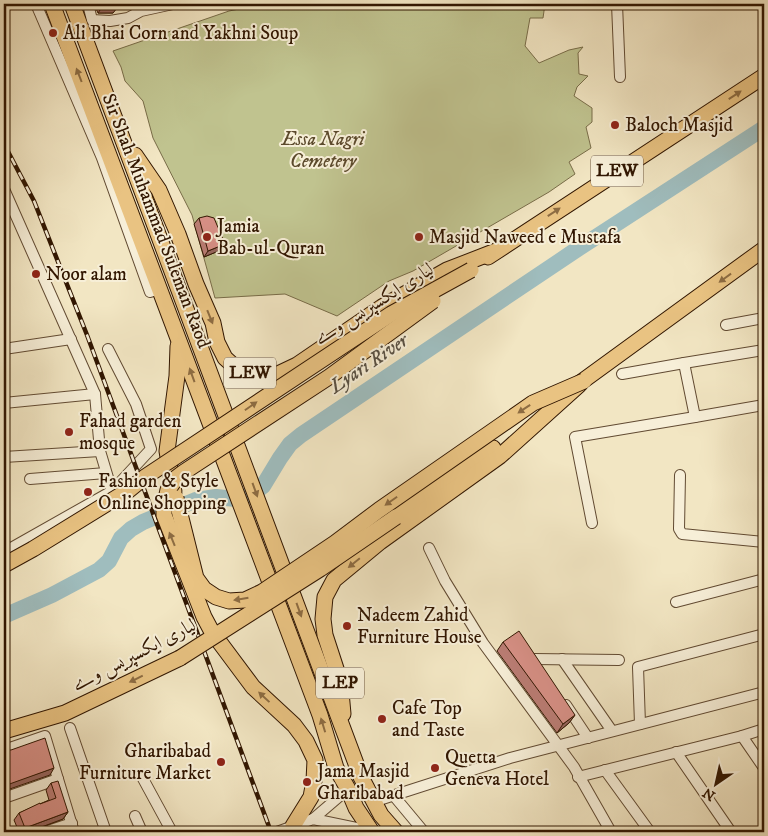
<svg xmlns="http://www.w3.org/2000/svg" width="768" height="836" font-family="'IM FELL DW Pica',Amiri,serif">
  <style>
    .green { fill: #c0c38f; stroke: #786c48 }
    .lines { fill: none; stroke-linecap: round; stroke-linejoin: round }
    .river { stroke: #9fbdbe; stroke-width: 16 }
    .minor-casing { stroke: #614a32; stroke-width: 12 }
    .highway-casing { stroke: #311601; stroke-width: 17 }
    .minor { stroke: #f7efd8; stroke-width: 10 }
    .highway { stroke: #e9c382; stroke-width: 15 }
    .rail-casing { stroke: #311601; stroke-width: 4.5 }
    .rail { stroke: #f7efd8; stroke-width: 2.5; stroke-dasharray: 8; stroke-linecap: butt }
    .highway-bridge-casing { stroke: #311601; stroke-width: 17; stroke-linecap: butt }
    .highway-bridge { stroke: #e9c382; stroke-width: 15 }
    .wall { fill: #bb7d75; stroke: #311601 }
    .shaded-wall { fill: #98665f; stroke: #311601 }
    .building { fill: #d99188; stroke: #311601 }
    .oneway { fill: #8d6c42 }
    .poi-dot { fill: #8f2418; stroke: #f7efd8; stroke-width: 2 }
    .labels { text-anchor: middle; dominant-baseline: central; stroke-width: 4; stroke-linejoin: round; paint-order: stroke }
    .shield { fill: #f7efd8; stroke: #6c5742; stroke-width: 1 }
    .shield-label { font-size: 18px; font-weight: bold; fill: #311601 }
    .poi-label { font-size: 19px; fill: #311601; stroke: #f7efd8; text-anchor: start }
    .park-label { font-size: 19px; font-style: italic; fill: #5c4a2c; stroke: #f7efd8 }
    .street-label { font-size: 19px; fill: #311601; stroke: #f7efd8 }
    .water-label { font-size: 20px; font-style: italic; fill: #585043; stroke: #f7efd8 }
  </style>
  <rect width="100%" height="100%" fill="#f2e6c3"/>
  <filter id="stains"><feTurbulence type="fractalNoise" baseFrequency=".004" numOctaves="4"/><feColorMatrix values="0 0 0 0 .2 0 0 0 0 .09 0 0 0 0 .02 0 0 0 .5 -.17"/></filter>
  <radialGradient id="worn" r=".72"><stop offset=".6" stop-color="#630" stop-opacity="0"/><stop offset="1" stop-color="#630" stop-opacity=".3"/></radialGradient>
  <polygon class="green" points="264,4 545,4 543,18 530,18 525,46 539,63 569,50 583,47 578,53 579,74 588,76 577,87 574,96 592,108 592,122 586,127 591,148 569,162 575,174 549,192 413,271 389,281 337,316 285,294 215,298 192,215 153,138 143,101 125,81 121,67 113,51 229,11"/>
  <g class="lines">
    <polyline class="river" points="4,616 52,595 99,570 109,561 121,538 131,529 143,522 196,500 216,497 236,499 251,495 263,486 280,458 290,444 301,435 573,252 764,128"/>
    <g class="minor-casing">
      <g id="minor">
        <polyline points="36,4 102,158 150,292 160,289"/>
        <polyline points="88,4 92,20 110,21 128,18 141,11 173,4"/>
        <polyline points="617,4 620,77"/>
        <polyline points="4,189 95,394 100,451 112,491"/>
        <polyline points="726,325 764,318"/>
        <polyline points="4,349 71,339"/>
        <polyline points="764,350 684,363 695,417 764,405"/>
        <polyline points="622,374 684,363"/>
        <polyline points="4,403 95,394"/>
        <polyline points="4,457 100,451"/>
        <polyline points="680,475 679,529 682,534 764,542"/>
        <polyline points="30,479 106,473"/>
        <polyline points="592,523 575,437 695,417"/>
        <polyline points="429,548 445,581 483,643 574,767 611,832"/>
        <polyline points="4,552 112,491 151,449 136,404 108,349"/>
        <polyline points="676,602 764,579"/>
        <polyline points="534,659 619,660"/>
        <polyline points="562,659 612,731"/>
        <polyline points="566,705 588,738"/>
        <polyline points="640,724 638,667 764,634"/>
        <polyline points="70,728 106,832"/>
        <polyline points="742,736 764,768"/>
        <polyline points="4,750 45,736 74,832"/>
        <polyline points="676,752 731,832"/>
        <polyline points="605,770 650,832"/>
        <polyline points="141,775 172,832"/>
        <polyline points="578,777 742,736 764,729"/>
        <polyline points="394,796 424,832"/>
        <polyline points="4,798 58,779"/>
        <polyline points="373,802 510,758 764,692"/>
        <polyline points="135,816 142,832"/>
        <polyline points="313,819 348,789"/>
        <polyline points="45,832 72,823"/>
        <polyline points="277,832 313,819 371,831"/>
      </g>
    </g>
    <g class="highway-casing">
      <g id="highway">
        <polyline points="52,4 320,715 336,768 348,789 356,808 372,832"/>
        <polyline points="72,4 361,777 381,815 396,832"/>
        <polyline points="135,155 159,190 178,234 196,284 213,323 217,342 225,358 235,367 249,373 264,375 278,374 297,365 382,307 447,270 496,251"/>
        <polyline points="488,257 764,76"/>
        <polyline points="573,388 764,249"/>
        <polyline points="174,492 167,451 177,376 178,346"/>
        <polyline points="396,517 493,448"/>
        <polyline points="212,632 253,687 294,725 306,741 315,760 314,781 311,797 293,826"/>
        <polyline points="343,714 340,681 325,635 323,619 325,597 334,580 380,542 500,456 579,385"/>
        <polyline points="4,731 65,713 180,658"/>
      </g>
    </g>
    <use href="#minor" class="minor"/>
    <use href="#highway" class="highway"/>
    <g class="rail-casing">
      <polyline id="rail" points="4,144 34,201 87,335 271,832"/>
    </g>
    <use href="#rail" class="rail"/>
    <g class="highway-bridge-casing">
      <g id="highway-bridge">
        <polyline points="176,498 196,578 204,589 216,597 229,601 245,600 262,592 335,543 379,510 533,403 584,381"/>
        <polyline points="4,565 33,549 129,490 145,477 391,314 471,270"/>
        <polyline points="212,632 204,617 164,515 164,508 168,490 176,478 184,472 329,377 433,301"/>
        <polyline points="180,658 320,569 396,517"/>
      </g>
    </g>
    <use href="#highway-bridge" class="highway-bridge"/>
  </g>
  <g class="wall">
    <polygon points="94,4 117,4 113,13 98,13"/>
    <polygon points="199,218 221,250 204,257 194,224"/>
    <polygon points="503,642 575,715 569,723 557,733 497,651"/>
    <polygon points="51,783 68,812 63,819 28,832 19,832 14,820 19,813 49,800 46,790"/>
  </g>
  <g class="shaded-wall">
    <polygon points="102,7 118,7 113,13 98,13"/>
    <polygon points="225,244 221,250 204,257 208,251"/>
    <polygon points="575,715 569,723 557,733 563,724"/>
    <polygon points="54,768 50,775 4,791 4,786 7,784"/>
    <polygon points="68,812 63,819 28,832 22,832 25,828"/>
  </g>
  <g class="building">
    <polygon points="101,4 117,4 118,7 102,7"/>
    <polygon points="207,216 214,218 225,244 208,251 199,218"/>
    <polygon points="519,631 575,715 563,724 503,642"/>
    <polygon points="45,738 54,768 4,786 4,747 7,750 11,750"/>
    <polygon points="58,781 68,812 25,828 19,813 40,803 40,804 56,798 51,783"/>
  </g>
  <defs><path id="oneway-solid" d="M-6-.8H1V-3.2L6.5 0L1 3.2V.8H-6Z" transform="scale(1.25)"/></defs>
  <g class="oneway">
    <use href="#oneway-solid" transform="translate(79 75) rotate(-111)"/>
    <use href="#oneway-solid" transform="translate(735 95) rotate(-33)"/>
    <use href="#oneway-solid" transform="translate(554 212) rotate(-33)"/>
    <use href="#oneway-solid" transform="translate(725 278) rotate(144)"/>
    <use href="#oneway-solid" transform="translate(210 317) rotate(68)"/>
    <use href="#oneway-solid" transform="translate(192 375) rotate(-110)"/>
    <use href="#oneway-solid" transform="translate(251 406) rotate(-35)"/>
    <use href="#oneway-solid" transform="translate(524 409) rotate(146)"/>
    <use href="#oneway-solid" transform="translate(255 490) rotate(70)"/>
    <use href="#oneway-solid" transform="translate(391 501) rotate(145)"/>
    <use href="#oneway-solid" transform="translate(172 539) rotate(-112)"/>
    <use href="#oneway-solid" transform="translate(354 563) rotate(141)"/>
    <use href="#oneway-solid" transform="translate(241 599) rotate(171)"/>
    <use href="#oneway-solid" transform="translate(299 610) rotate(70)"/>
    <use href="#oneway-solid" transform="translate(136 679) rotate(154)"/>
    <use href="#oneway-solid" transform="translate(264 697) rotate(-137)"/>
    <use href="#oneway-solid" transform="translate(323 725) rotate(-107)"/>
  </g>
  <g class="poi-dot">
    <circle cx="53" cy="33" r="5"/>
    <circle cx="615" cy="125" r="5"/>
    <circle cx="207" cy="237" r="5"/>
    <circle cx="419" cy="237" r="5"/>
    <circle cx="36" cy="274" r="5"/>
    <circle cx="69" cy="432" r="5"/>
    <circle cx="88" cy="492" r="5"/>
    <circle cx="347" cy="626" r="5"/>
    <circle cx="382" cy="719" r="5"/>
    <circle cx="221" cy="762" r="5"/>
    <circle cx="435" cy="768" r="5"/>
    <circle cx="307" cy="782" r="5"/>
  </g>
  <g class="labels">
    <g class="shield">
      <rect x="591" y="155.5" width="52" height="31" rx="4"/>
      <rect x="224" y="357.5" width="52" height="31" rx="4"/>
      <rect x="316" y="667.5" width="48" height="31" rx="4"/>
    </g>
    <g class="shield-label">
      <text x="617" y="171">LEW</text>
      <text x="250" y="373">LEW</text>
      <text x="340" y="683">LEP</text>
    </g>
    <g class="poi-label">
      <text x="63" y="33">Ali Bhai Corn and Yakhni Soup</text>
      <text x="625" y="125">Baloch Masjid</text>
      <text x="217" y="226">Jamia<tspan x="217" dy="22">Bab-ul-Quran</tspan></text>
      <text x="429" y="237">Masjid Naweed e Mustafa</text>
      <text x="46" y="274">Noor alam</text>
      <text x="79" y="421">Fahad garden<tspan x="79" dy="22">mosque</tspan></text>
      <text x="98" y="481">Fashion &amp; Style<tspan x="98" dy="22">Online Shopping</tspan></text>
      <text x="357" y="615">Nadeem Zahid<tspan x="357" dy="22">Furniture House</tspan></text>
      <text x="392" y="708">Cafe Top<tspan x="392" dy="22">and Taste</tspan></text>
      <text x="211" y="751" text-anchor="end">Gharibabad<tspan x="211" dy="22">Furniture Market</tspan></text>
      <text x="445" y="757">Quetta<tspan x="445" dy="22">Geneva Hotel</tspan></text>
      <text x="317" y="771">Jama Masjid<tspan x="317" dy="22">Gharibabad</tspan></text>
    </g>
    <g class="park-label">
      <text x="323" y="139">Essa Nagri<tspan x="323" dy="22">Cemetery</tspan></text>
    </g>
    <g class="street-label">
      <text transform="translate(156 221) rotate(69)">Sir Shah Muhammad Suleman Raod</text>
      <text transform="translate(374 304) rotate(-32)">لیاری ایکسپریس وے</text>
      <text transform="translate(134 655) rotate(-27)">لیاری ایکسپریس وے</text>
    </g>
    <g class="water-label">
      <text transform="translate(369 364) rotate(-34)">Lyari River</text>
    </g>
  </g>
  <rect width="768" height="836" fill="none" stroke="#f2e6c3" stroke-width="20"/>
  <rect x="5" y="5" width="758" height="826" fill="none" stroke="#311601" stroke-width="2.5"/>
  <rect x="10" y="10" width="748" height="816" fill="none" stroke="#311601"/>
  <g transform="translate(716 784) rotate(214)" stroke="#f7efd8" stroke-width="4" paint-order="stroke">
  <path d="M0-4L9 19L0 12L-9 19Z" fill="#311601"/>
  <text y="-8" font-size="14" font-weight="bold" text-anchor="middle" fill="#311601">N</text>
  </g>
  <rect width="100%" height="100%" filter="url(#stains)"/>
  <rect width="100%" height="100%" fill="url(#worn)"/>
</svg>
